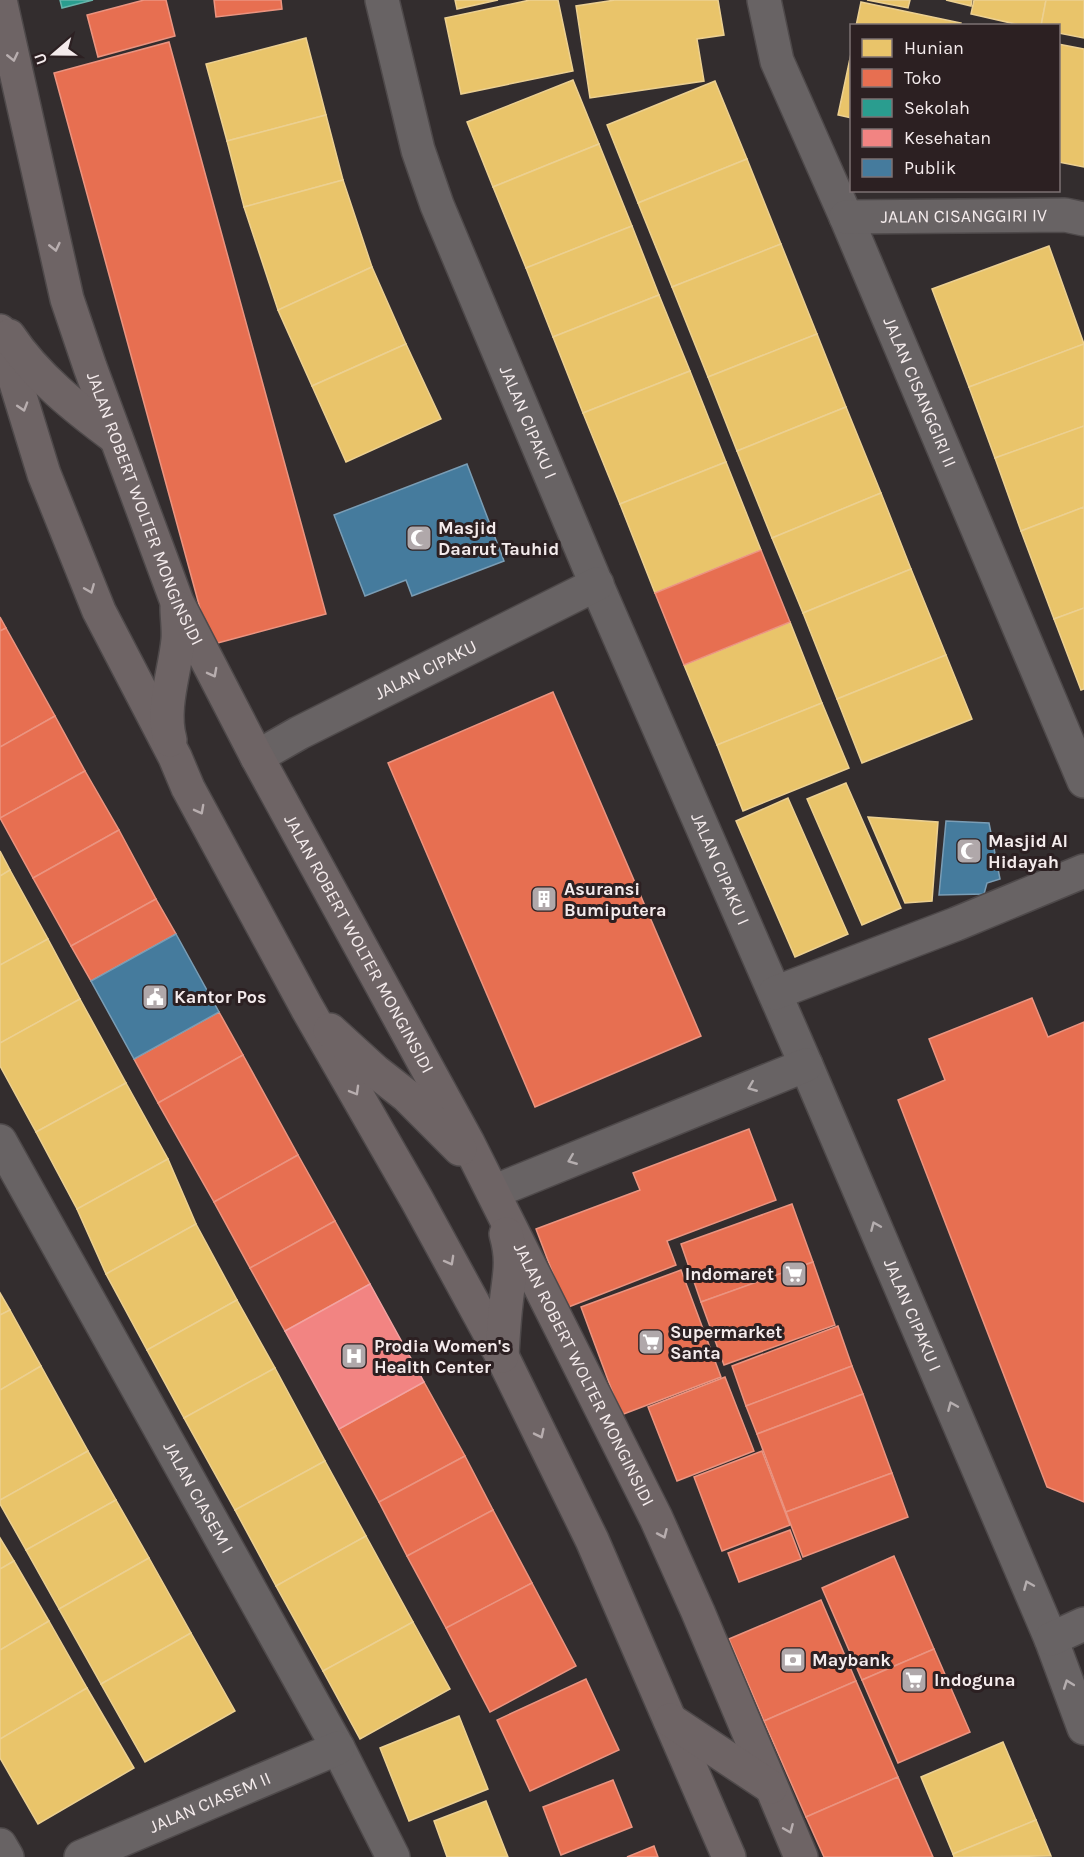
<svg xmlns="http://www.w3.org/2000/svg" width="1084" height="1857" font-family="Karla,sans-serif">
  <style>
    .homes { fill: #e9c46a; stroke: #ecd091; stroke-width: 1.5 }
    .shops { fill: #e76f51; stroke: #eb9480; stroke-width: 1.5 }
    .schools { fill: #2a9d8f; stroke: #67b4ab; stroke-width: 1.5 }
    .health { fill: #f28482; stroke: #f3a3a2; stroke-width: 1.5 }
    .public { fill: #457b9d; stroke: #7a9db5; stroke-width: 1.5 }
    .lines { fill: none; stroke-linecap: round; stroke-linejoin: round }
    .minor-casing { stroke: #4e494a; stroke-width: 36 }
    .major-casing { stroke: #4e494a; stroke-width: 36 }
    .minor { stroke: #686364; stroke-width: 33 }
    .major { stroke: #6e6465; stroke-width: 33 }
    .oneway { stroke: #b8aeaf }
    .oneway2 { stroke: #b5aeaf }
    .labels { text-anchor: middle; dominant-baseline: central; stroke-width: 6; stroke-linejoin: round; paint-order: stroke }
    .street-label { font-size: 18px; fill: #f4ebec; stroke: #2c2022 }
    .poi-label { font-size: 18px; font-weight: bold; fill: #f4ebec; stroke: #2c2022; text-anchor: start }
  </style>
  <rect width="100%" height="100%" fill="#332d2e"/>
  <g class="homes">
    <polygon points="455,0 498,0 457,9"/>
    <polygon points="530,0 558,0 573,71 461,94 445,18"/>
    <polygon points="615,0 718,0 724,35 697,39 704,81 590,98 576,6"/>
    <polygon points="867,0 910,0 908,8"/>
    <polygon points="946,0 972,0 971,6"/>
    <polygon points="974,0 1046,0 1041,26 1024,26 971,14"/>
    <polygon points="1046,0 1084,0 1084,38 1058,33 1058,26 1041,26"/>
    <polygon points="861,2 961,23 960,26 856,26"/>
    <polygon points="306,38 326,115 227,141 206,64"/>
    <polygon points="1058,44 1084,49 1084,167 1058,162"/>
    <polygon points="852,49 852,118 838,115"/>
    <polygon points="573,80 599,144 493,187 467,122"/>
    <polygon points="715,81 747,159 638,203 607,125"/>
    <polygon points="326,115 343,180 244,207 227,141"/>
    <polygon points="599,144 632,226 526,268 493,187"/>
    <polygon points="747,159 781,244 672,287 638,203"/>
    <polygon points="343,180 372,267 278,310 244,207"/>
    <polygon points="632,226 659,295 553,337 526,268"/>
    <polygon points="781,244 817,334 708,377 672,287"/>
    <polygon points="1049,246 1084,344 969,387 932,289"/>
    <polygon points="372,267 406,344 312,386 278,310"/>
    <polygon points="659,295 690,371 583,413 553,337"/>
    <polygon points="817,334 846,407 737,451 708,377"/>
    <polygon points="406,344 441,419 346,462 312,386"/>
    <polygon points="1084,344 1084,426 995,458 969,387"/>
    <polygon points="690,371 726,462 620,504 583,413"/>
    <polygon points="846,407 881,493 772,538 737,451"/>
    <polygon points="1084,426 1084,507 1021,531 995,458"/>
    <polygon points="726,462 761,550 655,593 620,504"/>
    <polygon points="881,493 911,569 803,613 772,538"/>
    <polygon points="1084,507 1084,608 1054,619 1021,531"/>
    <polygon points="911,569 946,655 837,699 803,613"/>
    <polygon points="1084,608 1084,689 1081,690 1054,619"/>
    <polygon points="790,622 822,703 717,745 684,665"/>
    <polygon points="946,655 972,719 862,763 837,699"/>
    <polygon points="822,703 849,768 743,811 717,745"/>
    <polygon points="846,783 901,908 862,925 807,799"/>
    <polygon points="788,798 848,934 795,957 736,821"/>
    <polygon points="868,817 938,822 932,901 905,903"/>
    <polygon points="0,851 10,870 0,876"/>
    <polygon points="10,870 48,939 0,965 0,876"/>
    <polygon points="48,939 80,999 0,1043 0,965"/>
    <polygon points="80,999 126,1083 36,1132 0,1066 0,1043"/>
    <polygon points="126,1083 168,1159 77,1209 36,1132"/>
    <polygon points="168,1159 196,1224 106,1274 77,1209"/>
    <polygon points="196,1224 237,1300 147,1350 106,1274"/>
    <polygon points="0,1293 10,1310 0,1315"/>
    <polygon points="237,1300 275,1368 184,1418 147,1350"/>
    <polygon points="10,1310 41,1366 0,1390 0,1315"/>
    <polygon points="41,1366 88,1451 0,1500 0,1390"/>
    <polygon points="275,1368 325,1461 235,1510 184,1418"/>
    <polygon points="88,1451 116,1500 26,1550 0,1504 0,1500"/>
    <polygon points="325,1461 366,1536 276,1586 235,1510"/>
    <polygon points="116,1500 149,1558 59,1609 26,1550"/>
    <polygon points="366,1536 413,1622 323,1671 276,1586"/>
    <polygon points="0,1538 14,1561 0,1569"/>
    <polygon points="149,1558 191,1633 101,1684 59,1609"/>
    <polygon points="14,1561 49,1621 0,1650 0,1569"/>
    <polygon points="49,1621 87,1688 0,1739 0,1650"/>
    <polygon points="413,1622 450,1689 360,1739 323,1671"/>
    <polygon points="191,1633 235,1711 145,1762 101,1684"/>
    <polygon points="87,1688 134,1768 38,1824 0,1758 0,1739"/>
    <polygon points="459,1716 488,1789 409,1821 380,1748"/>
    <polygon points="1003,1742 1036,1820 953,1854 921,1777"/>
    <polygon points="486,1801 508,1857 447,1857 434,1821"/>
    <polygon points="1036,1820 1051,1856 954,1857 953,1854"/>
  </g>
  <g class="shops">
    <polygon points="144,0 166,0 175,36 98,57 87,15"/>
    <polygon points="214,0 281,0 282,9 216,17"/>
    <polygon points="169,42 326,614 210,645 54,73"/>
    <polygon points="761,550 790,622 684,665 655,593"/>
    <polygon points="0,617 6,628 0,631"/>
    <polygon points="6,628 55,716 0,747 0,631"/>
    <polygon points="553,692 701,1036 535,1107 388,763"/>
    <polygon points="55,716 85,771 0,818 0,747"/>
    <polygon points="85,771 119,830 33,878 0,818"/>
    <polygon points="119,830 156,899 71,946 33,878"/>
    <polygon points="156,899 176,934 91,981 71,946"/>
    <polygon points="1032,998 1048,1037 1084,1022 1084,1502 1047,1487 898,1100 945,1080 929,1039"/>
    <polygon points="219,1012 243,1055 158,1103 134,1059"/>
    <polygon points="243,1055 298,1155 214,1202 158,1103"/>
    <polygon points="749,1129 776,1200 667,1241 676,1265 566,1308 536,1229 640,1190 633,1173"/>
    <polygon points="298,1155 335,1221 250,1268 214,1202"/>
    <polygon points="792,1204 813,1262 701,1302 681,1244"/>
    <polygon points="335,1221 370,1284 285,1331 250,1268"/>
    <polygon points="813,1262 835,1325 724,1365 701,1302"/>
    <polygon points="681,1270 721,1377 621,1415 581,1307"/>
    <polygon points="838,1326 852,1366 746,1406 732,1366"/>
    <polygon points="852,1366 863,1394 757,1434 746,1406"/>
    <polygon points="725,1377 754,1451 677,1481 648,1407"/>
    <polygon points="424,1382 465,1456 379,1502 339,1429"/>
    <polygon points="863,1394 892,1473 786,1512 757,1434"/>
    <polygon points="762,1451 790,1525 722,1551 694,1477"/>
    <polygon points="465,1456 493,1510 407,1556 379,1502"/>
    <polygon points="892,1473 908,1517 803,1557 786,1512"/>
    <polygon points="493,1510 532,1583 446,1628 407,1556"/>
    <polygon points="790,1530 801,1559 739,1582 728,1553"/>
    <polygon points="894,1556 934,1649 862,1680 822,1588"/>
    <polygon points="532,1583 576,1666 490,1712 446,1628"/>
    <polygon points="821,1600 856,1681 764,1721 729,1639"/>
    <polygon points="934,1649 970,1732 898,1763 862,1680"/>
    <polygon points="586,1679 619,1750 530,1791 497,1720"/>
    <polygon points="856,1681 898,1777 806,1817 764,1721"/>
    <polygon points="898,1777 933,1857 824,1857 806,1817"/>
    <polygon points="613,1780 632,1827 561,1855 543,1807"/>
    <polygon points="654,1846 658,1857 627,1857"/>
  </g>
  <polygon class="schools" points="60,0 93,0 62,8"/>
  <polygon class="health" points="370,1284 424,1382 339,1429 285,1331"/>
  <g class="public">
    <polygon points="467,464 504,561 412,596 406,580 365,596 334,515"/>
    <polygon points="946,821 989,823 1000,879 987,883 984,894 939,895"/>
    <polygon points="176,934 219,1012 134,1059 91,981"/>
  </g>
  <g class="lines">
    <g class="minor-casing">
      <g id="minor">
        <path id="s1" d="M382,0L418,150L437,205L595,581L806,1065L1051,1639L1084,1728"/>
        <path id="s2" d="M764,0L777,61L846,217L1084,781"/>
        <path id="s3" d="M846,217L1065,215L1084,219"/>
        <path id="s4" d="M257,757L299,733L597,584"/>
        <polyline points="775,993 956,924 1084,871"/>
        <path id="s5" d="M0,1141L338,1748L393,1857"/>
        <polyline points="493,1192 806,1065"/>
        <polyline points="1051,1639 1084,1624"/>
        <polyline points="0,1845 7,1857"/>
        <path id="s6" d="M81,1857L338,1748"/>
      </g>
    </g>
    <g class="major-casing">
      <g id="major">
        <path id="s7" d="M0,0L67,299L90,367L177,602L257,757L468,1143L656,1518L698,1612L801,1857"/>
        <polyline points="0,331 44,474 99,611 175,757 188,788 307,1008 417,1200 502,1356 592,1540 729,1857"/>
        <path d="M9,336C36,377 77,409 116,438"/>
        <path d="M170,740C161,708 175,672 178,640C179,629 177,618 177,607"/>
        <polyline points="330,1030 375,1071 407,1096 460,1149"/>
        <path d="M502,1356C503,1338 504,1321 506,1304C509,1276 514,1262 506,1234"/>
        <polyline points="670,1720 771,1787"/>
      </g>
    </g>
    <use href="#minor" class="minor"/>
    <use href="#major" class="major"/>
  </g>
  <defs><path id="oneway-chevron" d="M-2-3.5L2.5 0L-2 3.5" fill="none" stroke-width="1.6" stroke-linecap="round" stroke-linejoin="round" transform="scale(1.5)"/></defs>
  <g class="oneway">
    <use href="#oneway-chevron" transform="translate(13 57) rotate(77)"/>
    <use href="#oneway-chevron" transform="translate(55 247) rotate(77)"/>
    <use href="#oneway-chevron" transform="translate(23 407) rotate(73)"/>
    <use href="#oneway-chevron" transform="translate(90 589) rotate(68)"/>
    <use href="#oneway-chevron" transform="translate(213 673) rotate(62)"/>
    <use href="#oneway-chevron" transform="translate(200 810) rotate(62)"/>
    <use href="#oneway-chevron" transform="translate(355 1091) rotate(60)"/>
    <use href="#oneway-chevron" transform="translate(450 1261) rotate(61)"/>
    <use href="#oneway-chevron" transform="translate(540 1434) rotate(64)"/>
    <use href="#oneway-chevron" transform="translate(663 1534) rotate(66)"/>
    <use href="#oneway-chevron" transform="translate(789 1829) rotate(67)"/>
  </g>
  <g class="oneway2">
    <use href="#oneway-chevron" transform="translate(752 1087) rotate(158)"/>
    <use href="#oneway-chevron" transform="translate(572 1160) rotate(158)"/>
    <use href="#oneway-chevron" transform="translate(875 1226) rotate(-113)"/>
    <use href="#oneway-chevron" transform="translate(952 1406) rotate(-113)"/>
    <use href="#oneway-chevron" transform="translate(1028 1585) rotate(-113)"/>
    <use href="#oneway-chevron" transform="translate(1068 1684) rotate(-110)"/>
  </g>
  <defs>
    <g id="mosque-square" transform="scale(1.35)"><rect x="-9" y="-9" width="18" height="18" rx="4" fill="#b0a8aa" stroke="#2c2022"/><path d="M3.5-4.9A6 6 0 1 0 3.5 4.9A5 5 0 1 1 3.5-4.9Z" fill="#fff"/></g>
    <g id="building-square" transform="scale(1.35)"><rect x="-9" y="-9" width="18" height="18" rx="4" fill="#b0a8aa" stroke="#2c2022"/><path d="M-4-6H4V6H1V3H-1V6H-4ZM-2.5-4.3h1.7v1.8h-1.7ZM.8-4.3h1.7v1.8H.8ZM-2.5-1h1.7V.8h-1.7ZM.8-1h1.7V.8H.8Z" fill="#fff"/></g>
    <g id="civic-square" transform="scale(1.35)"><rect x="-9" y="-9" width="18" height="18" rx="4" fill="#b0a8aa" stroke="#2c2022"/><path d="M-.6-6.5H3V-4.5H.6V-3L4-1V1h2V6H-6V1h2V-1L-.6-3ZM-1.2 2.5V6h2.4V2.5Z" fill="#fff"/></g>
    <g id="supermarket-square" transform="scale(1.35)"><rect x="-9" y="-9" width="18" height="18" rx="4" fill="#b0a8aa" stroke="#2c2022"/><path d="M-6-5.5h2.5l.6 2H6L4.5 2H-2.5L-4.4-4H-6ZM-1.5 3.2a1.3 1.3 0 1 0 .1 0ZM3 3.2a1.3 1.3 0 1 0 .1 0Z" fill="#fff"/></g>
    <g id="hospital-square" transform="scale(1.35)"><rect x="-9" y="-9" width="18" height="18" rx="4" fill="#b0a8aa" stroke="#2c2022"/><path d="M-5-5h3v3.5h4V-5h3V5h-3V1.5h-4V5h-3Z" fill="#fff"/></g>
    <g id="bank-square" transform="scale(1.35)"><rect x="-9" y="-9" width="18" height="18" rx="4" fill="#b0a8aa" stroke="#2c2022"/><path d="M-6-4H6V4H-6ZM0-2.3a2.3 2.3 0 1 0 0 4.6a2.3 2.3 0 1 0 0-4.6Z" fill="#fff"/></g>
  </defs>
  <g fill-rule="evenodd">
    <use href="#mosque-square" x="419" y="538"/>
    <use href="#mosque-square" x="969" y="851"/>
    <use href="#building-square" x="544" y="899"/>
    <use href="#civic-square" x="155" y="997"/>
    <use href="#supermarket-square" x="794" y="1274"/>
    <use href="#supermarket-square" x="651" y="1342"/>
    <use href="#hospital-square" x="354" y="1356"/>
    <use href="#bank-square" x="793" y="1660"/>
    <use href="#supermarket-square" x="914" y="1680"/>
  </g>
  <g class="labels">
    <g class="street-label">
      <text stroke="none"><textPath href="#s3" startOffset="118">JALAN CISANGGIRI IV</textPath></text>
      <text stroke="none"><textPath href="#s2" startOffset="423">JALAN CISANGGIRI II</textPath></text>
      <text stroke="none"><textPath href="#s1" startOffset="448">JALAN CIPAKU I</textPath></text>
      <text stroke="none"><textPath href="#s7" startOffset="530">JALAN ROBERT WOLTER MONGINSIDI</textPath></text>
      <text stroke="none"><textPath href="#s4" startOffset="190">JALAN CIPAKU</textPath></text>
      <text stroke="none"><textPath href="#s1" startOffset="934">JALAN CIPAKU I</textPath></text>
      <text stroke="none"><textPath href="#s7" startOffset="1016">JALAN ROBERT WOLTER MONGINSIDI</textPath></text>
      <text stroke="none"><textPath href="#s1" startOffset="1420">JALAN CIPAKU I</textPath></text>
      <text stroke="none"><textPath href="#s7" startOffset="1502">JALAN ROBERT WOLTER MONGINSIDI</textPath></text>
      <text stroke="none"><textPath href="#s5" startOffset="408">JALAN CIASEM I</textPath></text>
      <text stroke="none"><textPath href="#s6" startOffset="140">JALAN CIASEM II</textPath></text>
    </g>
    <g class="poi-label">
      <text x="438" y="528">Masjid<tspan x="438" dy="21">Daarut Tauhid</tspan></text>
      <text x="988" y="841">Masjid Al<tspan x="988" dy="21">Hidayah</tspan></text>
      <text x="564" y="889">Asuransi<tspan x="564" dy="21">Bumiputera</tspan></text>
      <text x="174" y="997">Kantor Pos</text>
      <text x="774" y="1274" text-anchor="end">Indomaret</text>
      <text x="670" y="1332">Supermarket<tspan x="670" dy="21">Santa</tspan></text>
      <text x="374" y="1346">Prodia Women's<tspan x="374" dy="21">Health Center</tspan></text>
      <text x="812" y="1660">Maybank</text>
      <text x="934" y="1680">Indoguna</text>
    </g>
  </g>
  <rect x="850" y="24" width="210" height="168" fill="#2c2022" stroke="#7c7173" stroke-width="1.5"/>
  <rect x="862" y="39" width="30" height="18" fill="#e9c46a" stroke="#7c7173" stroke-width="1.5"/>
  <text x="904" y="54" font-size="18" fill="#f4ebec">Hunian</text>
  <rect x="862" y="69" width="30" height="18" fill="#e76f51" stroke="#7c7173" stroke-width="1.5"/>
  <text x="904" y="84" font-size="18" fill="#f4ebec">Toko</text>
  <rect x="862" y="99" width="30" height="18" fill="#2a9d8f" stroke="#7c7173" stroke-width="1.5"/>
  <text x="904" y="114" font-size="18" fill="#f4ebec">Sekolah</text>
  <rect x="862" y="129" width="30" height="18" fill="#f28482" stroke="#7c7173" stroke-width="1.5"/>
  <text x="904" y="144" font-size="18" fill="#f4ebec">Kesehatan</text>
  <rect x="862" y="159" width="30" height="18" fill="#457b9d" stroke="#7c7173" stroke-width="1.5"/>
  <text x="904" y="174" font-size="18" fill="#f4ebec">Publik</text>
  <g transform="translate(54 54) rotate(250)" stroke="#2c2022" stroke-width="4.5" paint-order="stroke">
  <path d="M0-4.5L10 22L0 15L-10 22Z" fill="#f4ebec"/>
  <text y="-9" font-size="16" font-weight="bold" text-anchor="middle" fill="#f4ebec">U</text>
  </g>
</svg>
